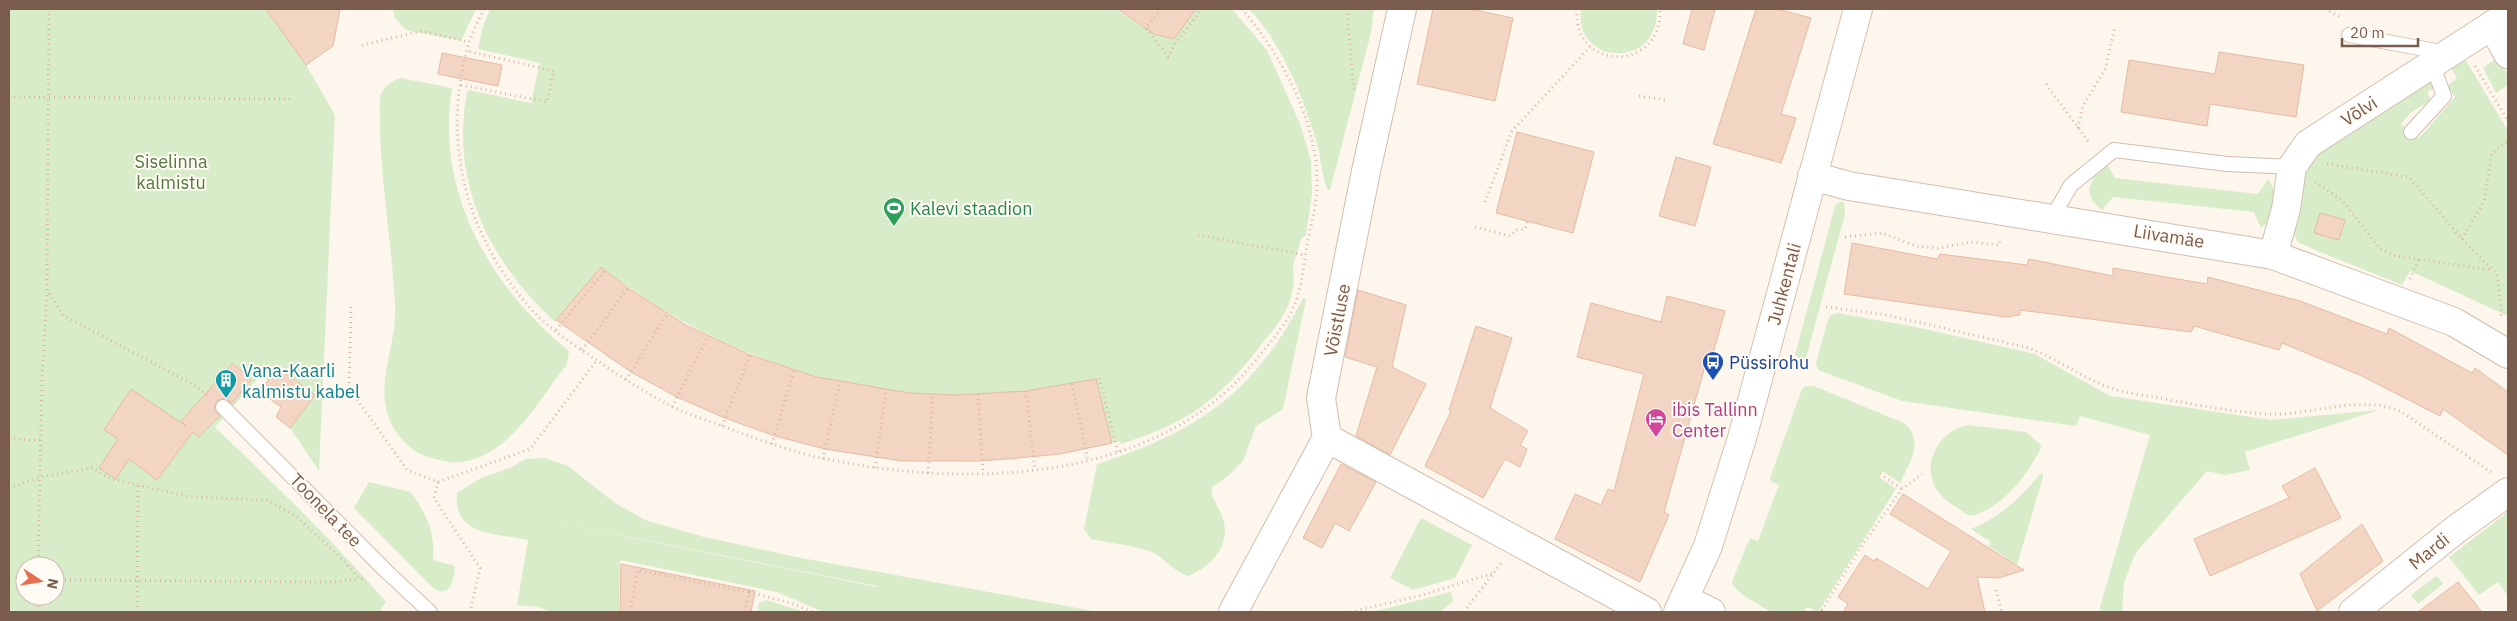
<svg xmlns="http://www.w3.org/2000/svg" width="2517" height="621" font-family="'IBM Plex Sans',sans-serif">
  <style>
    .green { fill: #d8ecc9; fill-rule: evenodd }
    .building { fill: #f3d5c3; stroke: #e6bba3 }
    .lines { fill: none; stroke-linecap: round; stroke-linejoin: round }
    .lane-casing { stroke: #d1beb0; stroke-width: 16 }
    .street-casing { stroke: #d1beb0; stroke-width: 30 }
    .secondary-casing { stroke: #d6c0b0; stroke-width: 30 }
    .path { stroke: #d9b8a5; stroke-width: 3; stroke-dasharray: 1 4; stroke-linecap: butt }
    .lane { stroke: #fff; stroke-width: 14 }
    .street { stroke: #fff; stroke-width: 28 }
    .secondary { stroke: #fff; stroke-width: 28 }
    .labels { text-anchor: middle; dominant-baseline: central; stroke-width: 4; stroke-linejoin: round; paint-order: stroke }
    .street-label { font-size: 18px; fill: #7a5c4d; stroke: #fffaf3 }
    .park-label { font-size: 18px; fill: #537a41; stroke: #fffaf3 }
    .leisure-label { font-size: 18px; fill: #27864d; stroke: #fffaf3; text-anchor: start }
    .transit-label { font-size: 18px; fill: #164399; stroke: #fffaf3; text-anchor: start }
    .culture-label { font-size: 18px; fill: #0d838f; stroke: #fffaf3; text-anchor: start }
    .hotel-label { font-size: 18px; fill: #b23c85; stroke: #fffaf3; text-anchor: start }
  </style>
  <rect width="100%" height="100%" fill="#fdf6ec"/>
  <g class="green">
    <path d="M9,9H266L306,65L335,115L319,471L290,428L315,395L279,368L268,381L261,375L215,427C274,484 333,540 386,602L379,612H9ZM25,566H55V596H25Z"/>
    <polygon points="393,9 476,9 461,41 406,30 395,18"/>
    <path d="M490,9H1116L1154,34L1174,39L1196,9H1232L1267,50L1301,126L1311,161L1312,194L1306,235L1301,239C1299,248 1292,264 1293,272C1295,283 1292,297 1287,308C1281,321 1270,334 1261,345C1217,402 1189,422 1121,444L1120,441L1112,443L1096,380C1057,386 1019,393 980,394C841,401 710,351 601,267L555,322C489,261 450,183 467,92L469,90L531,103L540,63L478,49L483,26Z"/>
    <path d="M1249,9H1374L1371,33L1330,190L1327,189C1321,172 1321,154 1315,137C1301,92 1281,43 1249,9Z"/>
    <path d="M1581,9H1657C1659,71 1573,65 1581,9Z"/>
    <polygon points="2497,58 2508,74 2508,85 2496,93 2483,68"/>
    <polygon points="2465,59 2508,131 2508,316 2410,271 2402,285 2315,250 2298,242 2294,234 2307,161 2430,80 2434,88 2427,92 2431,100 2410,113 2401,124 2419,138 2455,97 2447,86 2457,78 2451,68"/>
    <path d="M401,78L452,88C435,193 491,288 569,351L567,364C539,400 511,454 462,462C450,464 436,459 425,456C405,449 390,427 386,408C379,373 398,338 395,303C391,234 378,167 380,99C383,86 389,82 401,78Z"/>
    <polygon points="2107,164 2115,178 2258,194 2268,179 2276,193 2270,220 2261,228 2254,212 2113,197 2102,210 2092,201 2089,189 2096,172"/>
    <polygon points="1844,201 1845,214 1806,358 1801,360 1795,355 1834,210 1836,204"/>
    <path d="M1303,298L1306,300L1283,409L1256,426L1243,461L1228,476L1212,487C1210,498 1219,506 1222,516C1233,543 1212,567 1188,576C1172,571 1164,556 1149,551C1131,545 1110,543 1091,539L1084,529L1097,464C1196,433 1256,392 1303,298Z"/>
    <polygon points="1837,313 1916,327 2035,354 2110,396 2271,420 2379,410 2245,452 2250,470 2225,475 2207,471 2135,554 2124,583 2122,612 2101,612 2100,607 2150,435 2080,416 2076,426 1902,401 1818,370 1816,363 1828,320 1831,315"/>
    <path d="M1805,386H1814L1904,423C1925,441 1910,462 1900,483L1882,471L1879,477L1896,489L1818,612L1807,607L1803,612H1771L1744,596L1733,586L1732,581L1750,538L1758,541L1779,485L1772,482L1770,478L1802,389Z"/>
    <path d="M1968,425L2026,432L2042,446C2028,475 2002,509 1970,516C1959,509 1947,503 1939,493C1919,466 1938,431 1968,425Z"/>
    <path d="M545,458L568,466L615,503L645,520L704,537L796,557L1099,612H823L777,592L620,560L619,612H550L539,607L517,605L528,540C497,533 453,537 457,493L481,478L510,468L525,459ZM539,519L877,586V587Z"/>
    <path d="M2041,473H2043V477L2017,565L1989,546L1991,542L1971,529C2001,517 2021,497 2041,473Z"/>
    <path d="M369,482L411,492C427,516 435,530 433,560L455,566C454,579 451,598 434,589L354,508Z"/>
    <polygon points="2508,512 2508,596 2498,582 2479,595 2449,557"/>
    <polygon points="1421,518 1472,545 1455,578 1413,590 1390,578"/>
    <polygon points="2437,576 2443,584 2418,604 2411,595"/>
    <polygon points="1451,592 1453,601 1440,612 1372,612"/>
    <polygon points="766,600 805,612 757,612 759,603"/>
  </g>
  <g class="building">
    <polygon points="266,9 340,9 333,46 306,65"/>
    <polygon points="1118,9 1196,9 1174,39 1154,34"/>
    <polygon points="1433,9 1470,9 1513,18 1495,101 1417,84"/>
    <polygon points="1692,9 1715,9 1704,50 1683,44"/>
    <polygon points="1756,9 1777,9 1811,18 1781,114 1796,118 1781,163 1713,144"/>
    <polygon points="2219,52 2304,65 2296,117 2210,104 2207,126 2121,112 2129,60 2215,74"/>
    <polygon points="442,53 502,65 498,86 438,74"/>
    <polygon points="1517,132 1594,152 1573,233 1496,213"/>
    <polygon points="1676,157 1711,167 1695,226 1659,216"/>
    <polygon points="2320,213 2345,220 2339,240 2314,233"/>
    <polygon points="1852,243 1937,259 1940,254 2027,265 2029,259 2113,276 2113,268 2207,284 2208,277 2300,301 2387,334 2389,328 2472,373 2475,368 2508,392 2508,455 2443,409 2440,416 2362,376 2282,343 2279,350 2194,326 2191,332 2020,310 2020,315 2006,317 1844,294"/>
    <polygon points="601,267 628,288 686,325 750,355 817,377 909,393 956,395 1026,391 1096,379 1112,443 1060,454 1008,459 978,461 902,461 825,449 775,436 725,418 677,397 631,372 556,320"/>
    <polygon points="1358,290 1406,305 1392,367 1426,384 1390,455 1356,436 1377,367 1345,357"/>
    <polygon points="1667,296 1725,311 1711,360 1707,359 1664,512 1669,515 1640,582 1555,539 1575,494 1601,505 1608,489 1614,491 1644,374 1577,357 1591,303 1661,322"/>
    <polygon points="1476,326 1512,338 1490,408 1528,431 1520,445 1527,449 1520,467 1505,459 1483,498 1425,466 1451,411 1449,410"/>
    <polygon points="233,363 251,380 232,403 225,398 217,401 214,409 220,416 199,437 193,432 157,480 129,459 116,479 99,468 118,439 104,430 131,389 186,426 181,421"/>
    <polygon points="279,368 315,395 290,428 276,417 281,407 259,391"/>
    <polygon points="1341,464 1376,482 1349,531 1335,523 1322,548 1303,538"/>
    <polygon points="2315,468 2341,518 2210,576 2194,539 2289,498 2282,486"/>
    <polygon points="1903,494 2024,570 1999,578 1977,577 1985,612 1843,612 1848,604 1838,597 1865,555 1874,561 1876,558 1928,589 1951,551 1890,514"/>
    <polygon points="2362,524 2383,561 2317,611 2300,574"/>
    <polygon points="621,564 755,591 751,612 620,612"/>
    <polygon points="2458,582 2482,612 2418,612"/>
  </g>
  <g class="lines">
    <g class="lane-casing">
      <g id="lane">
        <polyline points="2349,35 2447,53"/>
        <polyline points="2411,132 2444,96 2432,64"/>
        <polyline points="2052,218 2071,185 2114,150 2227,164 2292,167"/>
        <polyline points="223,407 386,571 430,612"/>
      </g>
    </g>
    <g class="street-casing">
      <g id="street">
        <polyline points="2492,25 2508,54"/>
        <polyline points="1812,176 1849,186 2273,255 2454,322 2508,354"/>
        <polyline points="2273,255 2286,209 2292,167 2308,144 2508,15"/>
        <polyline points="1327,438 1647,612"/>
        <polyline points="1684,599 1711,612"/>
        <polyline points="1233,612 1327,438 1321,398 1366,171 1402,9"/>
        <polyline points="2353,612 2455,530 2508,492"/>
      </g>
    </g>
    <g class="secondary-casing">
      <polyline id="secondary" points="1678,612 1708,546 1742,438 1858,9"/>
    </g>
    <g class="path">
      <polyline points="49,9 47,290 63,315 194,385 208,395"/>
      <path d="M484,9C479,20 472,32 469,43C440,139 466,237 532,310C550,330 576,346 598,361C621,377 645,392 669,405C689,415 712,422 733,430C763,441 795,453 827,459C968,489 1157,483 1255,361C1271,341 1289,323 1297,298C1302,282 1304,263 1307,246C1310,227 1317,206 1317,186C1318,121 1283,58 1242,9"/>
      <polyline points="1161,9 1146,28 1168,57 1174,45 1202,9"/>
      <polyline points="1347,9 1354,93"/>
      <path d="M1577,9C1572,72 1663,73 1660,9"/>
      <polyline points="2325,9 2340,17"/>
      <polyline points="362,45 422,31 469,42"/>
      <polyline points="2475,66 2508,121"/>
      <polyline points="2046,84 2090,144"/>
      <polyline points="461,85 547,102 554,71 467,51"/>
      <polyline points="1639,96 1666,100"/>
      <polyline points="9,97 290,99"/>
      <polyline points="2078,128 2083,106 2105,69 2115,27"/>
      <polyline points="2327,164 2409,177 2462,239 2497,274 2502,313 2500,317"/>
      <polyline points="2315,182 2342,200 2380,249 2396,256 2492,270"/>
      <polyline points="1485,202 1512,131 1590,47"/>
      <polyline points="1475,227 1510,236 1516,230 1525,229 1528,221"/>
      <polyline points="1198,235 1305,255"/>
      <polyline points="1845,237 1882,233 1916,246 1938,248 1971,242 1999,245 2000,238"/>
      <polyline points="2462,239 2484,201 2492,153 2508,141"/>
      <polyline points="2410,279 2419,259"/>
      <polyline points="351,307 349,388 407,470 438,482 530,449 597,360"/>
      <path d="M1826,307L1887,315L2029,348C2058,359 2082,378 2111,388C2125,393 2141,395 2155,397C2192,404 2231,412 2268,414C2311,416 2358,394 2400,411L2491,472"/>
      <polyline points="556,330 605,271"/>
      <polyline points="582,350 628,288"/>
      <polyline points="1099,378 1118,452"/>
      <polyline points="626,380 667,314"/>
      <polyline points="1072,384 1088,461"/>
      <polyline points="1026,391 1035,470"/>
      <polyline points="978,394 983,472"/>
      <polyline points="672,407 708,336"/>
      <polyline points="722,426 750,355"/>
      <polyline points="9,439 41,440"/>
      <polyline points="772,444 794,370"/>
      <polyline points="823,459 840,382"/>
      <polyline points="875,468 886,390"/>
      <polyline points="928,473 933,394"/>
      <polyline points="1880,474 1902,489"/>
      <polyline points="438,482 434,498 480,568 470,612"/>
      <polyline points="9,488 40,477 92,468 111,479 190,497 266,500 296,516 338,555 360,579 365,579"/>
      <polyline points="38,566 42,379 47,291"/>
      <polyline points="55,580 333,582 360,579"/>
      <polyline points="1996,590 2002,612"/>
      <polyline points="749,592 791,603 813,612"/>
      <polyline points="38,612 38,596"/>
      <polyline points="137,612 138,486"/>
      <polyline points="630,612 638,570 749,592 745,612"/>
      <polyline points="1351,612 1422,595 1494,573"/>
      <polyline points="1464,612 1501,563"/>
      <polyline points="1827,612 1822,610 1861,547 1902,489 1922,474"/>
    </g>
    <use href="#lane" class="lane"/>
    <use href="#street" class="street"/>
    <use href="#secondary" class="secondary"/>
  </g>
  <defs>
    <g id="stadium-pin" transform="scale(1.125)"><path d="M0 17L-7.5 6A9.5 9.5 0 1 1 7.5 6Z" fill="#2e9e5b" stroke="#fffaf3"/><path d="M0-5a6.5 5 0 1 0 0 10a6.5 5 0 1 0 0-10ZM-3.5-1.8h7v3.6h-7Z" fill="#fff"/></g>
    <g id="bus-pin" transform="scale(1.125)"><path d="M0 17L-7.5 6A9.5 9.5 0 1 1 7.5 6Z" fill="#1a4fb4" stroke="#fffaf3"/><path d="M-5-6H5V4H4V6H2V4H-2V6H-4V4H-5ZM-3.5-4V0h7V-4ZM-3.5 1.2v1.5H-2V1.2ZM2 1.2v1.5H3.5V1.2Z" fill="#fff"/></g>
    <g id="building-pin" transform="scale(1.125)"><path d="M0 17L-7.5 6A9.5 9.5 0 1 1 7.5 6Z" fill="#0f9aa8" stroke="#fffaf3"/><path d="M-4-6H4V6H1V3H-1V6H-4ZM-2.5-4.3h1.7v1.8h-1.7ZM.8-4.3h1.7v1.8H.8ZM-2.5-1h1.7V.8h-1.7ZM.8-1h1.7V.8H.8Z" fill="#fff"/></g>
    <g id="hotel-pin" transform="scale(1.125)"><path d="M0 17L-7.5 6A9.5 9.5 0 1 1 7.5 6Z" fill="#d1479c" stroke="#fffaf3"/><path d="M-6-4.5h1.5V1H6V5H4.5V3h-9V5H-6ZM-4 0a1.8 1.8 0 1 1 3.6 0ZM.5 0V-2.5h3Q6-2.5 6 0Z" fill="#fff"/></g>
  </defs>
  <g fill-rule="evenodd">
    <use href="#stadium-pin" x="894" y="208"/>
    <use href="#bus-pin" x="1713" y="362"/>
    <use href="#building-pin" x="226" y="380"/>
    <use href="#hotel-pin" x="1656" y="419"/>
  </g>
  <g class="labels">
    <g class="street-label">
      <text transform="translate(2359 111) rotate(-33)">Võlvi</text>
      <text transform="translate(2169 236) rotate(9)">Liivamäe</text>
      <text transform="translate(1784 284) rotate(-75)">Juhkentali</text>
      <text transform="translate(1337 320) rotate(-79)">Võistluse</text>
      <text transform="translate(326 510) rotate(46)">Toonela tee</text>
      <text transform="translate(2429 551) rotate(-39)">Mardi</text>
    </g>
    <g class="park-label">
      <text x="171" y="161">Siselinna<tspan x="171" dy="21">kalmistu</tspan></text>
    </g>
    <g class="leisure-label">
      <text x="910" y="208">Kalevi staadion</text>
    </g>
    <g class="transit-label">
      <text x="1729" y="362">Püssirohu</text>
    </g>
    <g class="culture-label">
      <text x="242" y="370">Vana-Kaarli<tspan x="242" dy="21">kalmistu kabel</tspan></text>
    </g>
    <g class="hotel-label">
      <text x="1672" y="409">ibis Tallinn<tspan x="1672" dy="21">Center</tspan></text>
    </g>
  </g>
  <rect width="2517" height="621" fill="none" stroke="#7a5c4d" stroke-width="20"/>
  <g transform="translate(40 581) rotate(102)"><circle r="24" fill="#fffaf3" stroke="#cabbb1"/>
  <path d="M0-4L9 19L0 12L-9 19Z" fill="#e76f51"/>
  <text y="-8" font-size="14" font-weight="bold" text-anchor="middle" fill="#7a5c4d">N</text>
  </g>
  <path d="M2342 38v8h76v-8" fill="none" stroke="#7a5c4d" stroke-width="2.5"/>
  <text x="2350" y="38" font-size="15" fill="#7a5c4d" stroke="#fffaf3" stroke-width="4" paint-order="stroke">20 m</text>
</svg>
